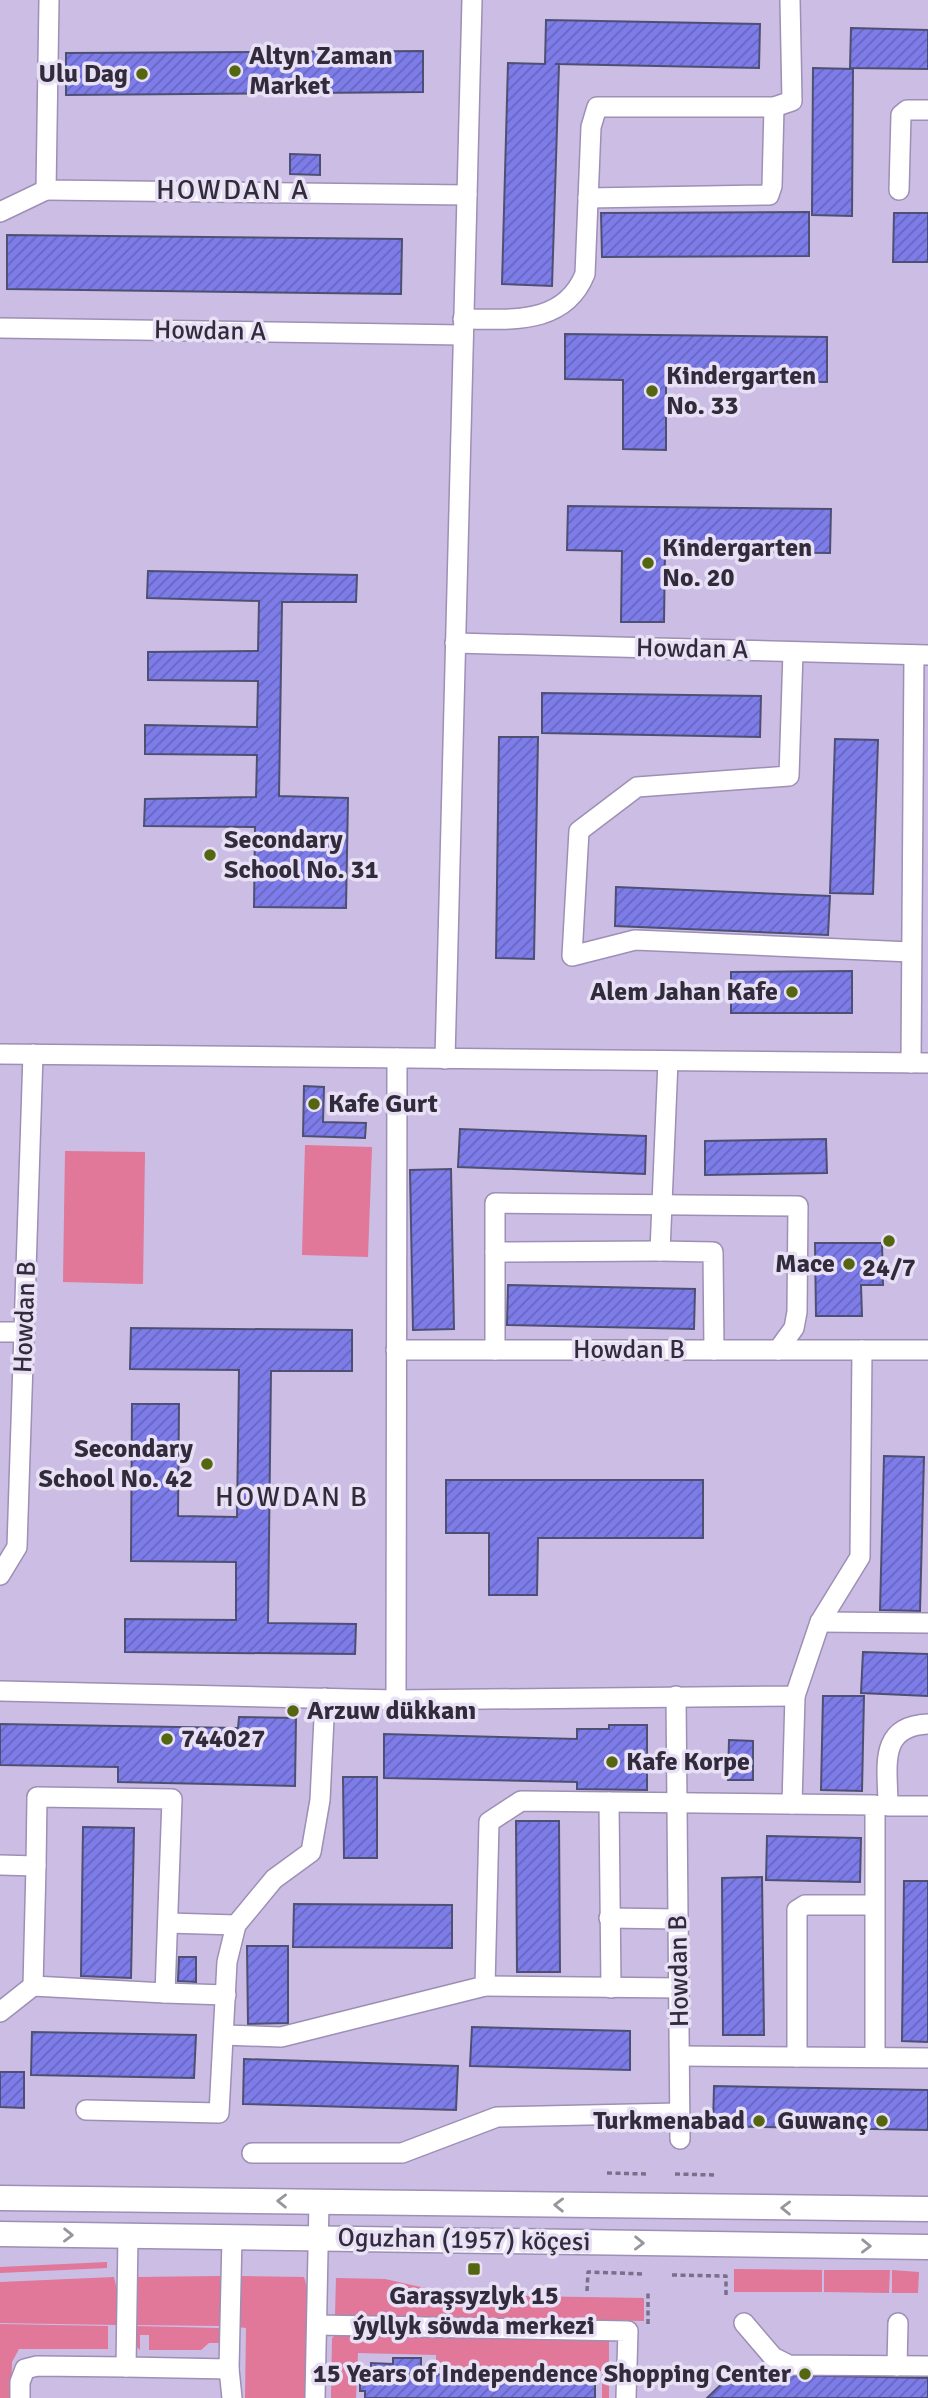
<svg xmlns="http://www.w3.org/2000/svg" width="928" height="2398" font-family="Signika,sans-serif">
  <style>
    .grass { fill: #e17799 }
    .building { fill: url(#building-hatch); stroke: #4e5073; stroke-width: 2 }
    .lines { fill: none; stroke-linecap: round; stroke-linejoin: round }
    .minor-casing { stroke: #9d8fb5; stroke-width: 22 }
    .major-casing { stroke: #9d8fb5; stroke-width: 27 }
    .path { stroke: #796f8a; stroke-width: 3.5; stroke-dasharray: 5 3.5; stroke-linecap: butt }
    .minor { stroke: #fff; stroke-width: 19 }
    .major { stroke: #fff; stroke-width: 24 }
    .oneway { stroke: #98959d }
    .poi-dot { fill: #546610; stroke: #e8e1f6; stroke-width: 2.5 }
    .labels { text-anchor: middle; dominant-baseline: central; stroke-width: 7; stroke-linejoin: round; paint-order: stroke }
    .poi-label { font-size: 26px; font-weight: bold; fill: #312b3b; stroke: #e8e1f6; text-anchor: start }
    .street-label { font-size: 26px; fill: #312b3b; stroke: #e8e1f6 }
    .neighbourhood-label { font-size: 28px; letter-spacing: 2px; fill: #312b3b; stroke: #e8e1f6 }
  </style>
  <defs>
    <pattern id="building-hatch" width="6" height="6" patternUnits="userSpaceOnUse" patternTransform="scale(1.75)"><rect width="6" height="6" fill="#7d7ce9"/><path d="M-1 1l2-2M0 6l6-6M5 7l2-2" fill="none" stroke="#6766be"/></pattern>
  </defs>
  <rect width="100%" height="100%" fill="#cbbde4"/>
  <g class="grass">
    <polygon points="305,1145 372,1147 368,1257 302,1255"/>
    <polygon points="65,1151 145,1152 143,1284 63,1282"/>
    <polygon points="107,2262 107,2268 0,2273 0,2267"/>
    <polygon points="734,2269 822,2270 822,2292 734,2292"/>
    <polygon points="824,2270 890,2270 889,2293 824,2292"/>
    <polygon points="892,2270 919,2272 918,2293 892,2293"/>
    <polygon points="221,2276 222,2326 135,2325 136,2277"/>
    <polygon points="241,2276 304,2277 307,2287 305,2398 245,2398 246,2328 237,2327"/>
    <polygon points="114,2277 118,2294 118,2325 0,2323 0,2282"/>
    <polygon points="336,2278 385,2279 456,2295 644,2298 644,2321 335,2316"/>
    <polygon points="0,2324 108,2326 108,2349 19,2349 12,2362 11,2398 0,2398"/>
    <polygon points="135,2326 219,2328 219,2343 209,2343 201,2350 149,2350 149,2335 140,2335 140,2350 135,2345"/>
    <polygon points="337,2333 609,2339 609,2398 602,2398 602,2371 436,2369 436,2355 358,2353 356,2398 331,2398 332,2338"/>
  </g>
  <g class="building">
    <polygon points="546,20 760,24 759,68 555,64 559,64 552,286 502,284 508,63 545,64"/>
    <polygon points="851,28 928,30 928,69 850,68"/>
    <polygon points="423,51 423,92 66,95 66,53"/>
    <polygon points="813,68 853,69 852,216 812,215"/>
    <polygon points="290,154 320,155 320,175 290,174"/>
    <polygon points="809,212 809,256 602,257 601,213"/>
    <polygon points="894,213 928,213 928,262 893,262"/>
    <polygon points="7,235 402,239 401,294 7,289"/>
    <polygon points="565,334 827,337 827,382 666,381 666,450 623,449 623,380 565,379"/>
    <polygon points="568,506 831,509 830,553 665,551 664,622 621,622 622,551 567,550"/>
    <polygon points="148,571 357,575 356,602 282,602 279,796 348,798 346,908 254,907 255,827 144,826 145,799 256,797 257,755 145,754 145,725 257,727 258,681 148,680 148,652 258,651 259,601 147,598"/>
    <polygon points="542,693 761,696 760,737 542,733"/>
    <polygon points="499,737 538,737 534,959 496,958"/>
    <polygon points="835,739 878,740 873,894 830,893"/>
    <polygon points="616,887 830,896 828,935 615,926"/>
    <polygon points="852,971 852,1013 731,1013 731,972"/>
    <polygon points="304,1086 324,1087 323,1122 366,1123 365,1138 303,1136"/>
    <polygon points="460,1129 646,1136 645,1174 458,1167"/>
    <polygon points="826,1139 827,1173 705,1175 705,1141"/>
    <polygon points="451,1169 454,1329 413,1330 410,1170"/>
    <polygon points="815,1243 882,1243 883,1285 861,1285 862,1316 816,1316"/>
    <polygon points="508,1285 695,1289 694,1329 507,1325"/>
    <polygon points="131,1328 352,1330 352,1371 271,1371 268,1623 356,1624 355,1654 125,1652 125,1619 236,1620 236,1562 131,1561 132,1404 179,1404 178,1516 237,1517 239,1370 130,1369"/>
    <polygon points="884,1456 924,1457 920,1611 880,1610"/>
    <polygon points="446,1480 703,1480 703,1538 538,1538 537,1595 489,1595 489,1533 446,1533"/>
    <polygon points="863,1652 928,1654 928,1696 861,1693"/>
    <polygon points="823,1696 864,1696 862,1791 821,1790"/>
    <polygon points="239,1717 296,1718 295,1786 118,1782 118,1767 0,1765 0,1724 238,1728"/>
    <polygon points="609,1725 647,1725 647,1790 577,1789 577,1782 384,1778 384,1734 577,1739 577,1729 609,1729"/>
    <polygon points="729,1740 753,1741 753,1780 728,1780"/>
    <polygon points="343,1777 377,1777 377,1858 344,1858"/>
    <polygon points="516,1821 559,1821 560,1972 517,1972"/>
    <polygon points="83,1827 134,1828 131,1978 81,1976"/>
    <polygon points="767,1836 861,1838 860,1882 766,1880"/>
    <polygon points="762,1877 764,2035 723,2035 722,1878"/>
    <polygon points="904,1881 928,1881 928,2042 902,2041"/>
    <polygon points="294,1904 452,1905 452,1948 293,1947"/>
    <polygon points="247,1946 288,1946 288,2023 248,2024"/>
    <polygon points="179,1957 196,1957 196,1982 178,1981"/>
    <polygon points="472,2027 630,2031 630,2070 470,2066"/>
    <polygon points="32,2032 196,2035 194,2078 31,2075"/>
    <polygon points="244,2059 458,2066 456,2110 243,2104"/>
    <polygon points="0,2072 24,2072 24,2108 0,2107"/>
    <polygon points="714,2086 928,2090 928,2130 713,2126"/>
    <polygon points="393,2358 421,2358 421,2374 584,2377 584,2382 595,2382 595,2398 365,2398 365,2391 360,2391 360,2368 371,2368 371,2363 393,2364"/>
    <polygon points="732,2374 928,2378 928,2398 707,2398"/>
  </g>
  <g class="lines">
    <g class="minor-casing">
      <g id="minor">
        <polyline points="49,0 46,190 467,195"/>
        <polyline points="899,190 901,115 907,110 928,110"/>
        <polyline points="588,198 769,195 772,186 774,107"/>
        <polyline points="0,212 46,190"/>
        <path d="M463,319C510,319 564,326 585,274L591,127L597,107H774L792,101L790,0"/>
        <polyline points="0,328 463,335"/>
        <polyline points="455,643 928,655"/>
        <polyline points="793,652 789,776 637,787 579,831 572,956 635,940 911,952"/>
        <polyline points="0,1054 928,1063"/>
        <polyline points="445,1059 472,0"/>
        <polyline points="668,1061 660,1251 713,1252 714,1350"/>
        <polyline points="911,1063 914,655"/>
        <polyline points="660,1251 495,1252 495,1203 798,1206 797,1312 794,1328 778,1350"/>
        <polyline points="0,1332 25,1332"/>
        <polyline points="396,1350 928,1350"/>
        <polyline points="495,1350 495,1252"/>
        <polyline points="0,1575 17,1547 33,1054"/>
        <polyline points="820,1622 928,1623"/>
        <polyline points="0,1691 396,1700 795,1696 820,1622 860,1557 862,1350"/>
        <polyline points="676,1696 680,2139"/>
        <polyline points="396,1700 397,1058"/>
        <path d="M928,1724C877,1726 888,1768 888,1806H928"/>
        <polyline points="609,1802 611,1988"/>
        <polyline points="792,1804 795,1696"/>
        <polyline points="0,1865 36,1866 33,1986 0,2012"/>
        <polyline points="609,1918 678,1919"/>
        <polyline points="168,1923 236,1925"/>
        <polyline points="33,1986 165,1993 172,1799 37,1797 36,1866"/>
        <polyline points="485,1986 679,1988"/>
        <polyline points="165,1993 226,1995"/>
        <polyline points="224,2035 281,2037 485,1986 489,1822 521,1801 875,1805 875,2057"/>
        <polyline points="680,2056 928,2058"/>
        <polyline points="797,2057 797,1910 805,1905 874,1905"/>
        <polyline points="86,2110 219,2113 227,1962 236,1925 274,1879 311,1852 320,1800 325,1698"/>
        <polyline points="252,2153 402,2153 497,2117 678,2113"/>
        <polyline points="128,2236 126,2367 229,2369 232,2237"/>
        <polyline points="744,2323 773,2357 789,2365 928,2366"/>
        <polyline points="317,2325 628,2331 626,2398"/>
        <polyline points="897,2366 898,2323"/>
        <polyline points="229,2369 232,2398"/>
        <polyline points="20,2398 20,2382 25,2369 37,2366 126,2367"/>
        <polyline points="315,2398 319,2202"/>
      </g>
    </g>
    <g class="major-casing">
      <g id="major">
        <polyline points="0,2198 928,2209"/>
        <polyline points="0,2234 928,2247"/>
      </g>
    </g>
    <g class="path">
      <polyline points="607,2173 647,2174"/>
      <polyline points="675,2174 715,2175"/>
      <polyline points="672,2275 726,2276 726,2297"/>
      <polyline points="587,2291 588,2272 645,2274"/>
      <polyline points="648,2324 648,2292"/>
    </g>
    <use href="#minor" class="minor"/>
    <use href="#major" class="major"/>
  </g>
  <defs><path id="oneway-chevron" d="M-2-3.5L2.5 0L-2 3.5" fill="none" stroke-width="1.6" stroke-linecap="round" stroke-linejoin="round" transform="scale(1.75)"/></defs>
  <g class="oneway">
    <use href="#oneway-chevron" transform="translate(282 2201) rotate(-179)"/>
    <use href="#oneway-chevron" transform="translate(559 2205) rotate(-179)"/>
    <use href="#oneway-chevron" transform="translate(786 2208) rotate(-179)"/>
    <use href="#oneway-chevron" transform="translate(68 2235) rotate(1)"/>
    <use href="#oneway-chevron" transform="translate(639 2243) rotate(1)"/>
    <use href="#oneway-chevron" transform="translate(866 2246) rotate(1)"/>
  </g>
  <g class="poi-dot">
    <circle cx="235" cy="71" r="7"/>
    <circle cx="142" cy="74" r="7"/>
    <circle cx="652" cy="391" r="7"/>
    <circle cx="648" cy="563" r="7"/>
    <circle cx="210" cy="855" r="7"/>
    <circle cx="792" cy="992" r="7"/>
    <circle cx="314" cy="1104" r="7"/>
    <circle cx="889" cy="1241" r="7"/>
    <circle cx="849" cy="1264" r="7"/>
    <circle cx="207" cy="1464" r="7"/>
    <circle cx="293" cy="1711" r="7"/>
    <circle cx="167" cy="1739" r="7"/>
    <circle cx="612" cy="1762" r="7"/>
    <circle cx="759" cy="2121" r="7"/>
    <circle cx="882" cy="2121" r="7"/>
    <rect x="467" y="2262" width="14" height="14" rx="3.5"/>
    <circle cx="805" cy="2374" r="7"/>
  </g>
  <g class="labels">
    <g class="poi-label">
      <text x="249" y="56">Altyn Zaman<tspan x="249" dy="30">Market</tspan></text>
      <text x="128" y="74" text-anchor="end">Ulu Dag</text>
      <text x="666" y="376">Kindergarten<tspan x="666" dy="30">No. 33</tspan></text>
      <text x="662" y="548">Kindergarten<tspan x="662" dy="30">No. 20</tspan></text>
      <text x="224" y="840">Secondary<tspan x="224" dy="30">School No. 31</tspan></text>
      <text x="778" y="992" text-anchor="end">Alem Jahan Kafe</text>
      <text x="328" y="1104">Kafe Gurt</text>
      <text x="835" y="1264" text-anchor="end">Mace</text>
      <text x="889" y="1268" text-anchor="middle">24/7</text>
      <text x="193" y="1449" text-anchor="end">Secondary<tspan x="193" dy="30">School No. 42</tspan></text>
      <text x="307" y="1711">Arzuw dükkanı</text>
      <text x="181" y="1739">744027</text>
      <text x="626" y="1762">Kafe Korpe</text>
      <text x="745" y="2121" text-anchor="end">Turkmenabad</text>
      <text x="868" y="2121" text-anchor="end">Guwanç</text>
      <text x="474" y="2296" text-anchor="middle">Garaşsyzlyk 15<tspan x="474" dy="30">ýyllyk söwda merkezi</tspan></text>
      <text x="791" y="2374" text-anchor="end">15 Years of Independence Shopping Center</text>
    </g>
    <g class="street-label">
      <text transform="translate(210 331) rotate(1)">Howdan A</text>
      <text transform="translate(692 649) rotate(1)">Howdan A</text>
      <text transform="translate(25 1317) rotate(-88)">Howdan B</text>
      <text x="629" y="1350">Howdan B</text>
      <text transform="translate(679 1971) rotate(-91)">Howdan B</text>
      <text transform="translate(464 2240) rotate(1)">Oguzhan (1957) köçesi</text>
    </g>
    <g class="neighbourhood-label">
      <text x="233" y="190">HOWDAN A</text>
      <text x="292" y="1497">HOWDAN B</text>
    </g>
  </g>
</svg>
